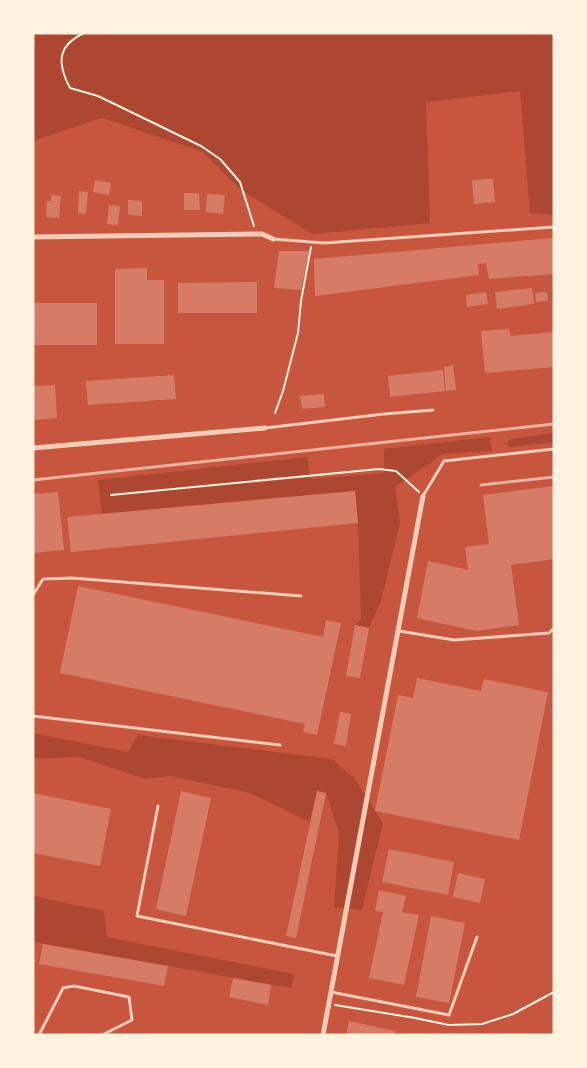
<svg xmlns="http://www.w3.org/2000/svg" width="587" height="1068" font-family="'IBM Plex Sans',sans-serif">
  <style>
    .green { fill: #ae4732 }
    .building { fill: #d67c66 }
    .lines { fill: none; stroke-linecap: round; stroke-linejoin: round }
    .path { stroke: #fff3e0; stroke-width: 2 }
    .service { stroke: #f1ccb7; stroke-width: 3 }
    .minor { stroke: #f1ccb7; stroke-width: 5 }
    .rail { stroke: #e9b49f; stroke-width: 3 }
  </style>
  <rect width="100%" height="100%" fill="#c8553d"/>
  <g class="green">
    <polygon points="33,33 554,33 554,215 530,213 520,91 426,102 430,223 312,234 241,190 203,152 102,118 33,141"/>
    <polygon points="554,433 554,442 511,447 508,445 508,442 511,439"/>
    <polygon points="490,437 492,451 443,454 395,487 400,522 381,601 369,628 355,625 361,619 358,523 355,491 102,514 98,480 307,457 311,479 384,473 384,449"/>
    <polygon points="33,733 128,752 138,735 332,759 355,779 383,823 362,910 334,907 339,833 326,793 317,791 310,822 250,793 170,776 145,779 79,757 33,759"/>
    <polygon points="33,896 104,911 107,937 294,974 291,988 33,942"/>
  </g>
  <g class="building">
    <polygon points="493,179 495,202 474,204 472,180"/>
    <polygon points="95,180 111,183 109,195 93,192"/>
    <polygon points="79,191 88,192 86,214 78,213"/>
    <polygon points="184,193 199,193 200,210 184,210"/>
    <polygon points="207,194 225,195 223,214 206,212"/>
    <polygon points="51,195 61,196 59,218 46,217 47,201 51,201"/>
    <polygon points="128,200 142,201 142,216 128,215"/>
    <polygon points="109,205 120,206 118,225 107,224"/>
    <polygon points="554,238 554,274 489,279 486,263 478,264 479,275 315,296 314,259"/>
    <polygon points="279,251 309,251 301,290 274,288"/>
    <polygon points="147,268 147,280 164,280 164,344 115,344 115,269"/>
    <polygon points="257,282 257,313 178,313 178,283"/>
    <polygon points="532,288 534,304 497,309 495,292"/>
    <polygon points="486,292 488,304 467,307 466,295"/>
    <polygon points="547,292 548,301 536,302 535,293"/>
    <rect x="33" y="303" width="64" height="42"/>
    <polygon points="509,329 510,336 554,332 554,367 485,373 481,331"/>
    <polygon points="453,365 456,390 446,391 444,367"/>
    <polygon points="443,370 445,391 390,397 388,376"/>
    <polygon points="174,375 176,399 88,405 86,381"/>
    <polygon points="55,385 57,418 33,420 33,386"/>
    <polygon points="324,394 325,407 302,409 300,396"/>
    <polygon points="554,486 554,559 511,565 519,625 476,631 417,618 428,561 468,570 465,547 489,544 483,495"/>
    <polygon points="355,491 358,523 71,552 67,517"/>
    <polygon points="58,492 64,550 33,553 33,494"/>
    <polygon points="78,586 323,637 326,620 341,623 317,735 303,732 305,724 60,673"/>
    <polygon points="355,625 369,628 360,678 346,676"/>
    <polygon points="417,678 481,691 484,679 548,692 519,840 375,811 398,695 413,698"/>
    <polygon points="340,712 351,714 346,746 334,744"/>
    <polygon points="181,791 211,798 186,916 156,909"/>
    <polygon points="317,791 326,793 296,938 286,936"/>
    <polygon points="33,793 111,809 100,866 33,853"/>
    <polygon points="389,849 454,862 448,895 382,882"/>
    <polygon points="458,873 485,879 480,903 453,897"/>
    <polygon points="379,890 406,896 402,912 419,915 404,985 369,978 383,912 375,911"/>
    <polygon points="431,916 465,923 449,1003 416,997"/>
    <polygon points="43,944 168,966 164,986 39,964"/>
    <polygon points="233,978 271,985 268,1005 229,997"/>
    <polygon points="349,1021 395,1031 394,1035 346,1035"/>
  </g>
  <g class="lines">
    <g class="path">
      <path d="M84,33C57,46 57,63 70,88L98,96L201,146L220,159L240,182L254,226"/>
      <polyline points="275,413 283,391 298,333 301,301 311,247"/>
      <polyline points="111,495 379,469 396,471 419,492"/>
      <polyline points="335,1005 415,1018 449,1025 482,1024 513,1014 554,992"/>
    </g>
    <g class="service">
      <polyline points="273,239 324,243 554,227"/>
      <polyline points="265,428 384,414 433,410"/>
      <polyline points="423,496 444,461 554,449"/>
      <polyline points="33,595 43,579 72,578 301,596"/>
      <polyline points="399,631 454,640 549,633 554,628"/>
      <polyline points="33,716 280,745"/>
      <polyline points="158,806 137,916 337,956"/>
      <polyline points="331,992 449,1015 477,937"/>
      <polyline points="39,1035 63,988 74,986 129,997 132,1020 102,1035"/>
    </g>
    <g class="minor">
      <polyline points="33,237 262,234 273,239"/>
      <polyline points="33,448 265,428"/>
      <polyline points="323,1035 423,496"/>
    </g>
    <g class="rail">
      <polyline points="33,480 554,424"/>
      <polyline points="481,485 554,477"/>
    </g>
  </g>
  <rect width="587" height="1068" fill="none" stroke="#fff3e0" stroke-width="69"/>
</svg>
